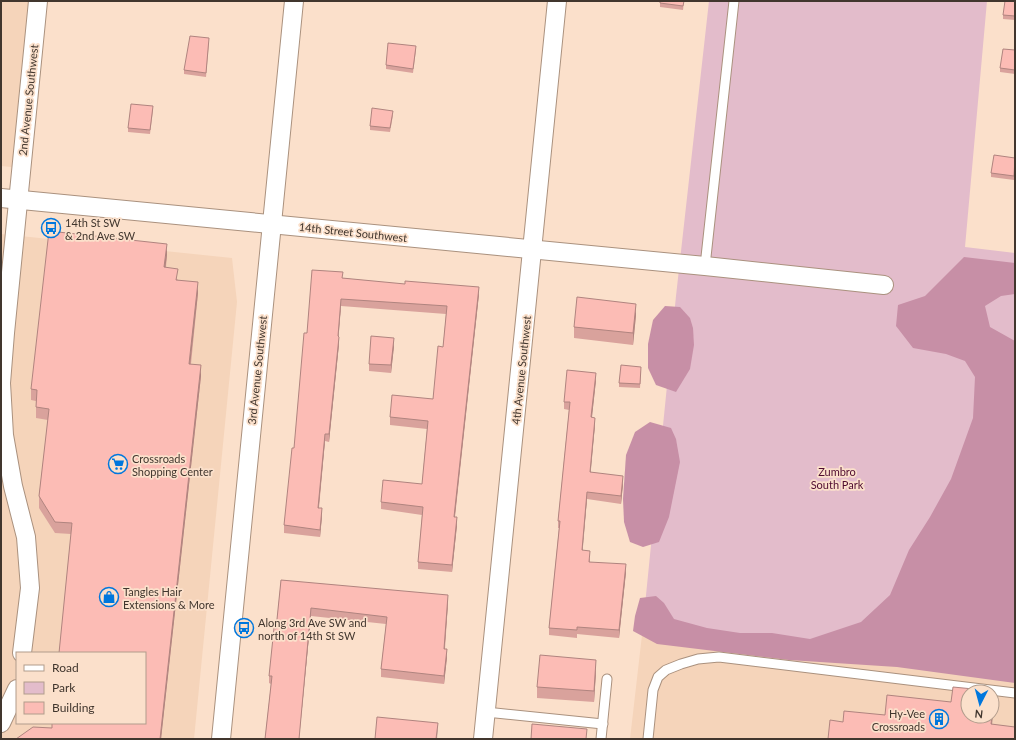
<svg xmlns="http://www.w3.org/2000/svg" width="1016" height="740" font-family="Lato,sans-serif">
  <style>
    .built { fill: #f5d4ba; fill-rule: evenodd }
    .green { fill: #e3bccb }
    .forest { fill: #c78fa6 }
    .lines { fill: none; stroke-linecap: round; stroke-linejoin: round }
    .service-casing { stroke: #aa917e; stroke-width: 11 }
    .minor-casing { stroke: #aa917e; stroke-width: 20 }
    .service { stroke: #fff; stroke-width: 9 }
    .minor { stroke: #fff; stroke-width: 18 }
    .wall { fill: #d9a29c }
    .shaded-wall { fill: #b0847f }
    .building { fill: #fcbcb5; stroke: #b0847f }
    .labels { text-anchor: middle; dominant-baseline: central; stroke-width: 3.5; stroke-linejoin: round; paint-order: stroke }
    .street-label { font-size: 11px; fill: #41362e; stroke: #fbe0cb }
    .poi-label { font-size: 11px; fill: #41362e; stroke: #fbe0cb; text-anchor: start }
    .park-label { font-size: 11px; fill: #4f0b30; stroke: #fbe0cb }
  </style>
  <rect width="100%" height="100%" fill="#fbe0cb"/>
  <g class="built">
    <polygon points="1,1 37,1 21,168 1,166"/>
    <path d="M1,234L232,258L237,302L194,739H1ZM17,653H145V723H17Z"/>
    <path d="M642,635L1015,678V739H630ZM968,692H992V716H968Z"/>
  </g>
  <polygon class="green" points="709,1 987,1 965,247 1015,253 1015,678 642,635 676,296"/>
  <g class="forest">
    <polygon points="964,257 1015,263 1015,294 1001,296 985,306 990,327 1015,341 1015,683 897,667 789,660 657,644 633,631 635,616 640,598 656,596 664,603 674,619 707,628 740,633 772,633 810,639 861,622 890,595 909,550 930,517 951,479 973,418 975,377 965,361 946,354 913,348 896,326 898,305 925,296"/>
    <polygon points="665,306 680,307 690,318 693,328 694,345 690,369 676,392 656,385 648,368 648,344 653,320"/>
    <polygon points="650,422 671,428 676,439 680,462 669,517 659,542 643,547 630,542 624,522 623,499 626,455 635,432"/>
  </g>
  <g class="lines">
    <g class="service-casing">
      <g id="service">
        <polyline points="705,266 734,1"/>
        <polyline points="486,712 603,724"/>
        <polyline points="601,739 607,679"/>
        <polyline points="648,739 653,690 658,677 666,670 681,664 698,659 719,657 1015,693"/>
      </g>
    </g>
    <g class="minor-casing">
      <g id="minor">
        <polyline points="1,198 705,266 884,285"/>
        <polyline points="22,653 30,588 26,537 13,486 4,435 1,383 5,333 38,1"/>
        <polyline points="1,723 17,689"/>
        <polyline points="221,739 294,1"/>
        <polyline points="483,739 557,1"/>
      </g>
    </g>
    <use href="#service" class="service"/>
    <use href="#minor" class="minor"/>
  </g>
  <g class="wall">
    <polygon points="660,1 684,1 683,10 660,7"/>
    <polygon points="1015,1 1015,20 1003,19 1003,15"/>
    <polygon points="209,42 206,77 184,74 184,70"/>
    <polygon points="416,50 413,73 386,69 386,65"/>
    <polygon points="1015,50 1015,74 1000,72 1000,68"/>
    <polygon points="153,110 150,134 128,132 128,128"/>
    <polygon points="393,115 390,132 370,130 370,126"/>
    <polygon points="1015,158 1014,180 991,177 991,173"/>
    <polygon points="167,255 166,267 178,280 198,293 191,364 201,376 161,739 16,739 52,728 71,534 55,533 39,508 39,496 48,420 36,418 36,401 31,400 31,389"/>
    <polygon points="343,278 479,294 455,517 457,525 452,572 418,569 418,562 422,515 381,509 381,502 422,484 427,429 390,425 390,417 433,399 443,347 446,314 341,306 338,336 339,344 329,442 325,441 319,508 322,516 320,537 284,533 284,525 294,448"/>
    <polygon points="636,315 633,345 574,338 574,327"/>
    <polygon points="394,346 391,373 369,371 369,364"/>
    <polygon points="641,371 640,388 619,387 619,383"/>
    <polygon points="596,380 592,417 595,425 590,472 623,484 621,504 587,499 582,551 590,559 590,562 626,572 619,638 577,634 577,638 549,635 549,628 559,528 558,528 558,521 569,410 564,409 564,402"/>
    <polygon points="281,580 448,603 445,649 447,657 444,684 381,677 381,669 386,624 311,616 299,739 265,739 271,684 269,683 269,676 276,629"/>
    <polygon points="596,671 594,702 537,698 537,687"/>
  </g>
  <g class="shaded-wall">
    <polygon points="167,244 167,255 164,278 164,267"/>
    <polygon points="198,282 198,293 189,375 189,364"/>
    <polygon points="479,287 479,294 454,524 454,517"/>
    <polygon points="341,299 341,306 338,344 338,336"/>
    <polygon points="636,304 636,315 633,345 633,333"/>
    <polygon points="339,337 339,344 329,442 329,434"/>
    <polygon points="394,338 394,346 391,373 391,365"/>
    <polygon points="201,365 201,376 161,739 160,739"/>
    <polygon points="596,373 596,380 591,425 591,417"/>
    <polygon points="595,418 595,425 590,480 590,472"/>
    <polygon points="325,434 325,441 318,515 318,508"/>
    <polygon points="623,476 623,484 621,504 621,496"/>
    <polygon points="587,492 587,499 582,558 582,550"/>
    <polygon points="322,508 322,516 320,537 320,530"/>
    <polygon points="457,517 457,525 452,572 452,565"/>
    <polygon points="626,564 626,572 619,638 619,630"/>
    <polygon points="448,595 448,603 444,656 444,649"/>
    <polygon points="311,608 311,616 299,739"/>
    <polygon points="447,649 447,657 444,684 444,676"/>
    <polygon points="596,660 596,671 594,702 594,691"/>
    <polygon points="994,691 994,703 991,736 991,724"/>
    <polygon points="438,723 437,739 436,739"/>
  </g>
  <g class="building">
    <polygon points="660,1 684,1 683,6 660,3"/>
    <polygon points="1005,1 1015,1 1015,16 1003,15"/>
    <polygon points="190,36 209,38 206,73 184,70"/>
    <polygon points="388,43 416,46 413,69 386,65"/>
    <polygon points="1003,49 1015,50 1015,70 1000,68"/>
    <polygon points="131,104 153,106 150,130 128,128"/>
    <polygon points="372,108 393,111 390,128 370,126"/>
    <polygon points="994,155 1015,158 1014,176 991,173"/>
    <polygon points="49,231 167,244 164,267 178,269 176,280 198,282 189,364 201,365 160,739 16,739 33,727 52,728 52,723 145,723 145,653 59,653 72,523 55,522 39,496 49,409 36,407 37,390 31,389"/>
    <polygon points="312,270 343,272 342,278 405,284 405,281 479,287 454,517 457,517 452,565 418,562 423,507 381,502 383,480 422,484 428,421 390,417 392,395 433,399 438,346 443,347 447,306 341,299 338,336 339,337 329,434 325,434 318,508 322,508 320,530 284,525 292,448 294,448 304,333 307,333"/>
    <polygon points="577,297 636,304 633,333 574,327"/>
    <polygon points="371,336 394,338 391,365 369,364"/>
    <polygon points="621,365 641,367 640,384 619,383"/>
    <polygon points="567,370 596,373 591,417 595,418 590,472 623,476 621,496 587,492 582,550 590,551 589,562 626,564 619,630 577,627 577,630 549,628 560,521 558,521 570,402 564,402"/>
    <polygon points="281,580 448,595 444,649 447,649 444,676 381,669 387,617 311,608 299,739 265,739 272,676 269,676 274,628 276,629"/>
    <polygon points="540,655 596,660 594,691 537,687"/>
    <polygon points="953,687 994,691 992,714 992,692 968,692 968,716 992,716 991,724 1015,727 1015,739 828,739 830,720 843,722 844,711 885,715 887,695 951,702"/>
    <polygon points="377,717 438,723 436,739 375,739"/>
    <polygon points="532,724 587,729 586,739 531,739"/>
  </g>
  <defs>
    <g id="bus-ring" transform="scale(1)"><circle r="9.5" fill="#fbe0cb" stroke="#07d" stroke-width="1.5"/><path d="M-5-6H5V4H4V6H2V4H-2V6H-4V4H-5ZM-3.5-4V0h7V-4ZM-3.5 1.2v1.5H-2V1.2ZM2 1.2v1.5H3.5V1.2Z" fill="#07d"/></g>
    <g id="supermarket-ring" transform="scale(1)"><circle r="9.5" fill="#fbe0cb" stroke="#07d" stroke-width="1.5"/><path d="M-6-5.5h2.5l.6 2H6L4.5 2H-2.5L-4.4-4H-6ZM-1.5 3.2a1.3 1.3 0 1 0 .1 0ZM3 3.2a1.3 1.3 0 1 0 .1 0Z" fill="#07d"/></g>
    <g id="shop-ring" transform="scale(1)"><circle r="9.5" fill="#fbe0cb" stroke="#07d" stroke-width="1.5"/><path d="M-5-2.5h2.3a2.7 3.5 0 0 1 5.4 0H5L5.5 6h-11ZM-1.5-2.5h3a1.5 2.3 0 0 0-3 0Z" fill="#07d"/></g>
    <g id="building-ring" transform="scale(1)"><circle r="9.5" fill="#fbe0cb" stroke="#07d" stroke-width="1.5"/><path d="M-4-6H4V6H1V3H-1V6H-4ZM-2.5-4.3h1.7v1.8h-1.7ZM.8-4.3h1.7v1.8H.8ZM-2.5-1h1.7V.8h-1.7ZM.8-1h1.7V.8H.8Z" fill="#07d"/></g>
  </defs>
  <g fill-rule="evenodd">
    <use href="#bus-ring" x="51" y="228"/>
    <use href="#supermarket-ring" x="118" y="464"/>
    <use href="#shop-ring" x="109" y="597"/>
    <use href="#bus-ring" x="244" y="628"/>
    <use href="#building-ring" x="939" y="719"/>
  </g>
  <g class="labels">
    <g class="street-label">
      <text transform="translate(28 100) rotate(-84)">2nd Avenue Southwest</text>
      <text transform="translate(353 232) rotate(6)">14th Street Southwest</text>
      <text transform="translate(257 370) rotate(-84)">3rd Avenue Southwest</text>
      <text transform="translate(521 370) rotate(-84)">4th Avenue Southwest</text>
    </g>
    <g class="poi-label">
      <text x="65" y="222">14th St SW<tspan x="65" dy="13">&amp; 2nd Ave SW</tspan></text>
      <text x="132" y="458">Crossroads<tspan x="132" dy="13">Shopping Center</tspan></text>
      <text x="123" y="591">Tangles Hair<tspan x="123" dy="13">Extensions &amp; More</tspan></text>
      <text x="258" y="622">Along 3rd Ave SW and<tspan x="258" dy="13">north of 14th St SW</tspan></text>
      <text x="925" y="713" text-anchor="end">Hy-Vee<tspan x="925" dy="13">Crossroads</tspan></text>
    </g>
    <g class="park-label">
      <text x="837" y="471">Zumbro<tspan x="837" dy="13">South Park</tspan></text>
    </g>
  </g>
  <rect width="1016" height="740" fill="none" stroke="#41362e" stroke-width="4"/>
  <rect x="16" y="652" width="130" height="72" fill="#fbe0cb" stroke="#b19c8c"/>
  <rect x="24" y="665" width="20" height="6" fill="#ffffff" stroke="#b19c8c"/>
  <text x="52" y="672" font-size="12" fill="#41362e">Road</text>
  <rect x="24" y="682" width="20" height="12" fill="#e3bccb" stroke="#b19c8c"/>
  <text x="52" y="692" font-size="12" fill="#41362e">Park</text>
  <rect x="24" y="702" width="20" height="12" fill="#fcbcb5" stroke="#b19c8c"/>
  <text x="52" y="712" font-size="12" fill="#41362e">Building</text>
  <g transform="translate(980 704) rotate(186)"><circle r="19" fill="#fbe0cb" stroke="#b19c8c"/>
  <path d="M0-3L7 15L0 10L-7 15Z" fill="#0077dd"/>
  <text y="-6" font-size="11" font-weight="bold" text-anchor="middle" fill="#41362e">N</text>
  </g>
</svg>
